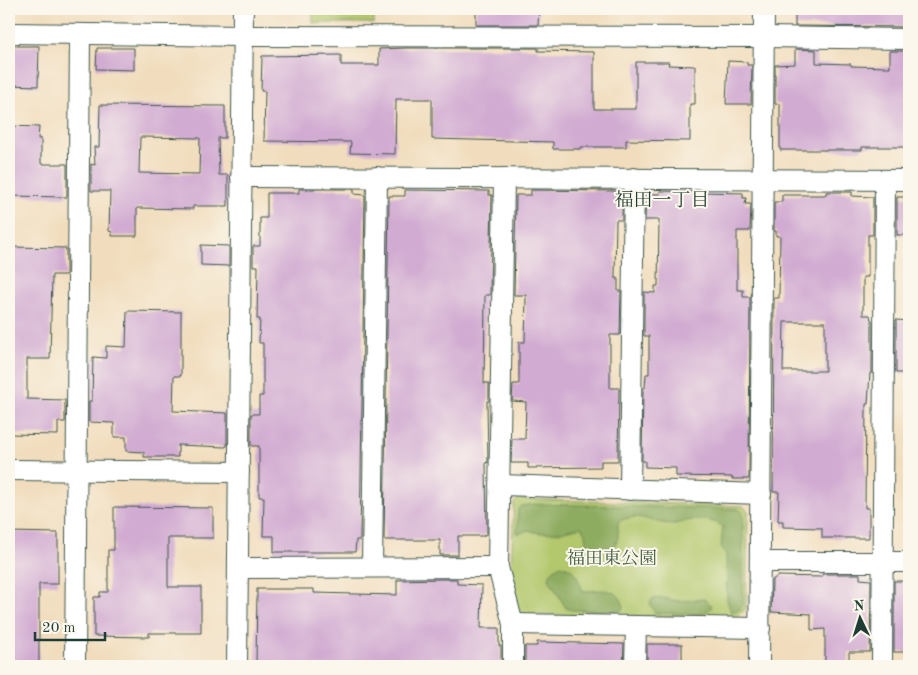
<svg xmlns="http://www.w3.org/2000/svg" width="918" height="675" font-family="'Old Standard TT','Noto Serif JP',serif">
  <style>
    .green { fill: #b3c86d; stroke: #698250 }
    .forest { fill: #8eac60; stroke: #56744a }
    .building { fill: #d1abd2; fill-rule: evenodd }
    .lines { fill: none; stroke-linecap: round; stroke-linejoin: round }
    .street-casing { stroke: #3e5549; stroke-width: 22 }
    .street { stroke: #fff; stroke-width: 20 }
    .labels { text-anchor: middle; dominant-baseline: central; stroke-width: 4; stroke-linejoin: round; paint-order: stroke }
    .park-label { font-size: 18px; fill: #446042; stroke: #fbf7ec }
    .neighbourhood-label { font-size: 19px; fill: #1f3d34; stroke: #fbf7ec }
  </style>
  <rect width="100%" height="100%" fill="#fbf7ec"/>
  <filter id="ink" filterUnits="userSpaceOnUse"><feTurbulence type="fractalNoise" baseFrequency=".02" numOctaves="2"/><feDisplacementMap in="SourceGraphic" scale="10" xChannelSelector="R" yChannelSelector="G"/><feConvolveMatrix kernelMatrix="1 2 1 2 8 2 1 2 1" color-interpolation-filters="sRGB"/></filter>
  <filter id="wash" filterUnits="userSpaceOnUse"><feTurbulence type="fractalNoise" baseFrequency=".0096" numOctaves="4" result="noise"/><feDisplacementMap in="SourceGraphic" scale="20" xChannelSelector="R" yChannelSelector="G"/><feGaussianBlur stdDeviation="1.12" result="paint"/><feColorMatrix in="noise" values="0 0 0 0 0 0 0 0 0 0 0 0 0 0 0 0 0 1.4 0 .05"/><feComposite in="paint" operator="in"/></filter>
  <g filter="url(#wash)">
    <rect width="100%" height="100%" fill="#f1ddbd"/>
    <g class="green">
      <rect x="313" y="9" width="61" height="14"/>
      <polygon points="518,499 743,506 748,511 746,609 736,617 525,615 517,608 511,571 514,503"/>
    </g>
    <g class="forest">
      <path d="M536,504L739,509L743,513V606L739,610L731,612L727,600L726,555L721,547L723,526C715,521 704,519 694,520C687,520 681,523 675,524C653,525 640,510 618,522V538L615,545L603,550L586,543L585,533L581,527L560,532L539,533L528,530L517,534L518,509L521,506Z"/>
      <path d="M561,565C578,570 576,576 583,591C600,591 618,585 624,607L621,611L572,610L566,608L549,579C550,572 554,568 561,565Z"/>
      <polygon points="663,598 677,601 704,599 711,605 711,608 703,614 655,613 650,604 652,599"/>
    </g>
    <g id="blocks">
      <g class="building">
        <polygon points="476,9 539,9 538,25 476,25"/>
        <polygon points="795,9 909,9 909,27 795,26"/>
        <polygon points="9,46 39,46 38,86 9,85"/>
        <polygon points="97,48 134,48 134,70 96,69"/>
        <polygon points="406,48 538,48 538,51 594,52 594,109 636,109 636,62 669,62 668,65 695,66 695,104 690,104 690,141 626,140 626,147 580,147 580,149 553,149 553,142 432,139 432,99 396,99 395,154 350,153 351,142 264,141 265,91 261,91 262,56 341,55 341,65 379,65 379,49"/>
        <polygon points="795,49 816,50 816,63 851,64 851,66 890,67 890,51 909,51 908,147 862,147 862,150 780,150 780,104 775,104 775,65 795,64"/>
        <polygon points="728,61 747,62 747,65 752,65 751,104 726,104"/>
        <path d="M100,105L225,106V138H218L219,175H228V206H193V209L137,208V236H112V232L109,231L110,191H91V164L95,165L94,147H99ZM140,137L200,138L199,174L139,173Z"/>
        <polygon points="9,126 39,127 38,139 41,139 41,164 67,164 67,197 9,196"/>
        <polygon points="299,189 354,189 354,194 365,195 360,540 356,540 355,552 274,552 274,536 263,536 264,497 259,497 259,446 251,446 251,414 259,414 259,396 263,396 263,343 259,343 260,319 257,319 258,266 253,266 253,246 260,246 260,218 267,218 267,193 299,193"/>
        <polygon points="405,190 489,191 489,195 492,195 490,295 485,295 484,383 489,383 489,401 487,401 488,463 486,462 487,534 485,534 484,536 458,536 458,555 440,555 440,540 384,540 389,196 405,196"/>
        <polygon points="531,190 614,191 622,194 622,220 616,220 615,278 618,278 618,291 621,291 620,335 610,335 610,388 619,388 618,461 601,461 601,467 528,468 528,463 511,463 512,439 525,439 526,402 512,401 513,384 519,384 519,342 525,342 526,295 514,295 516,195 531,195"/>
        <polygon points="660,191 743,193 743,198 746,198 745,204 751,204 750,231 737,231 737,290 743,290 743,297 750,297 749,479 732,479 732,477 676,476 676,468 645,467 645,461 642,461 643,388 645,388 646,374 649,374 649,336 644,336 644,292 655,293 655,286 658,286 659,220 645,220 646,194 660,194"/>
        <path d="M826,192H852V196L873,197V235H868V277H863V315H870L871,320H872V373H870L868,404H866L865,508H869V538H822V528L783,527V521H778L779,492H773L774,298H779L780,236H776V231H774V202H782V195H826ZM784,322H825V371H783Z"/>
        <rect x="897" y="197" width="12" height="38"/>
        <polygon points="201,245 229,246 229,266 201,265"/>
        <polygon points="9,247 66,248 66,275 52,275 50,359 27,359 27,399 65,400 65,422 58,422 58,435 9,434"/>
        <polygon points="127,311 181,312 181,376 174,376 173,411 227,413 227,446 225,447 178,445 178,457 144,457 144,452 126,451 126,437 114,437 114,423 89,422 89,401 92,401 93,357 106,358 106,346 126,347"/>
        <polygon points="896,320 909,321 909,373 896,373"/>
        <polygon points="114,507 213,508 213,538 168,538 168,587 201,587 201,633 149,633 149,637 94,636 94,597 100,597 100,592 108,592 108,550 114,550"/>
        <polygon points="9,532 58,533 58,584 39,584 39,664 9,663"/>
        <polygon points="822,574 860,574 860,579 871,580 870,652 849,652 849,666 825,666 825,629 811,630 811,614 771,612 772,580 778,576 822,577"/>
        <polygon points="439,579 457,579 457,584 482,585 481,628 499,628 499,646 501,646 501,666 256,666 257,589 314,589 314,593 397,595 397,580"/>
        <rect x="894" y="581" width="15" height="71"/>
        <polygon points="537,642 624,644 623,666 525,666 525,646 537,646"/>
        <rect x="647" y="644" width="35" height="22"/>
      </g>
    </g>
  </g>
  <g filter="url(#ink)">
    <use href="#blocks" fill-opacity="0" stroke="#3e5549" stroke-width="1"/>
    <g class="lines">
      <g class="street-casing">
        <g id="street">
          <polyline points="9,33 243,36 765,37 909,39"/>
          <polyline points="241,177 909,180"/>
          <polyline points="504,178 498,567 513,624 513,666"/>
          <polyline points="9,470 239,472"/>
          <polyline points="499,485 761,494"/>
          <polyline points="630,490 634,178"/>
          <polyline points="760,562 909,562"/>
          <polyline points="372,567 377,177"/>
          <polyline points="238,568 498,567"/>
          <polyline points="513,624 760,628"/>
          <polyline points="75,666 80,34"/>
          <polyline points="237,666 243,9"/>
          <polyline points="635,666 636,626"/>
          <polyline points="759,666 764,9"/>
          <polyline points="882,666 885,180"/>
        </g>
      </g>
      <use href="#street" class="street"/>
    </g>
  </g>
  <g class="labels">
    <g class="park-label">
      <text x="612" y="559">福田東公園</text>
    </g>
    <g class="neighbourhood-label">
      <text x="662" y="201">福田一丁目</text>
    </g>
  </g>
  <rect width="918" height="675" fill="none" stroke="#fbf7ec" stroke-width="30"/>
  <g transform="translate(860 618) rotate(356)" stroke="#fbf7ec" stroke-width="4" paint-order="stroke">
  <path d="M0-4L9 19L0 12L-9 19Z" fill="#1f3d34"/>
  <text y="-8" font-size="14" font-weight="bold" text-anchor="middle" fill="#1f3d34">N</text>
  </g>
  <path d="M35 632v8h70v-8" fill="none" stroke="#1f3d34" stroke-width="2.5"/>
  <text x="42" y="632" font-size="15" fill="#1f3d34" stroke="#fbf7ec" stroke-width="4" paint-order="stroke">20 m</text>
</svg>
